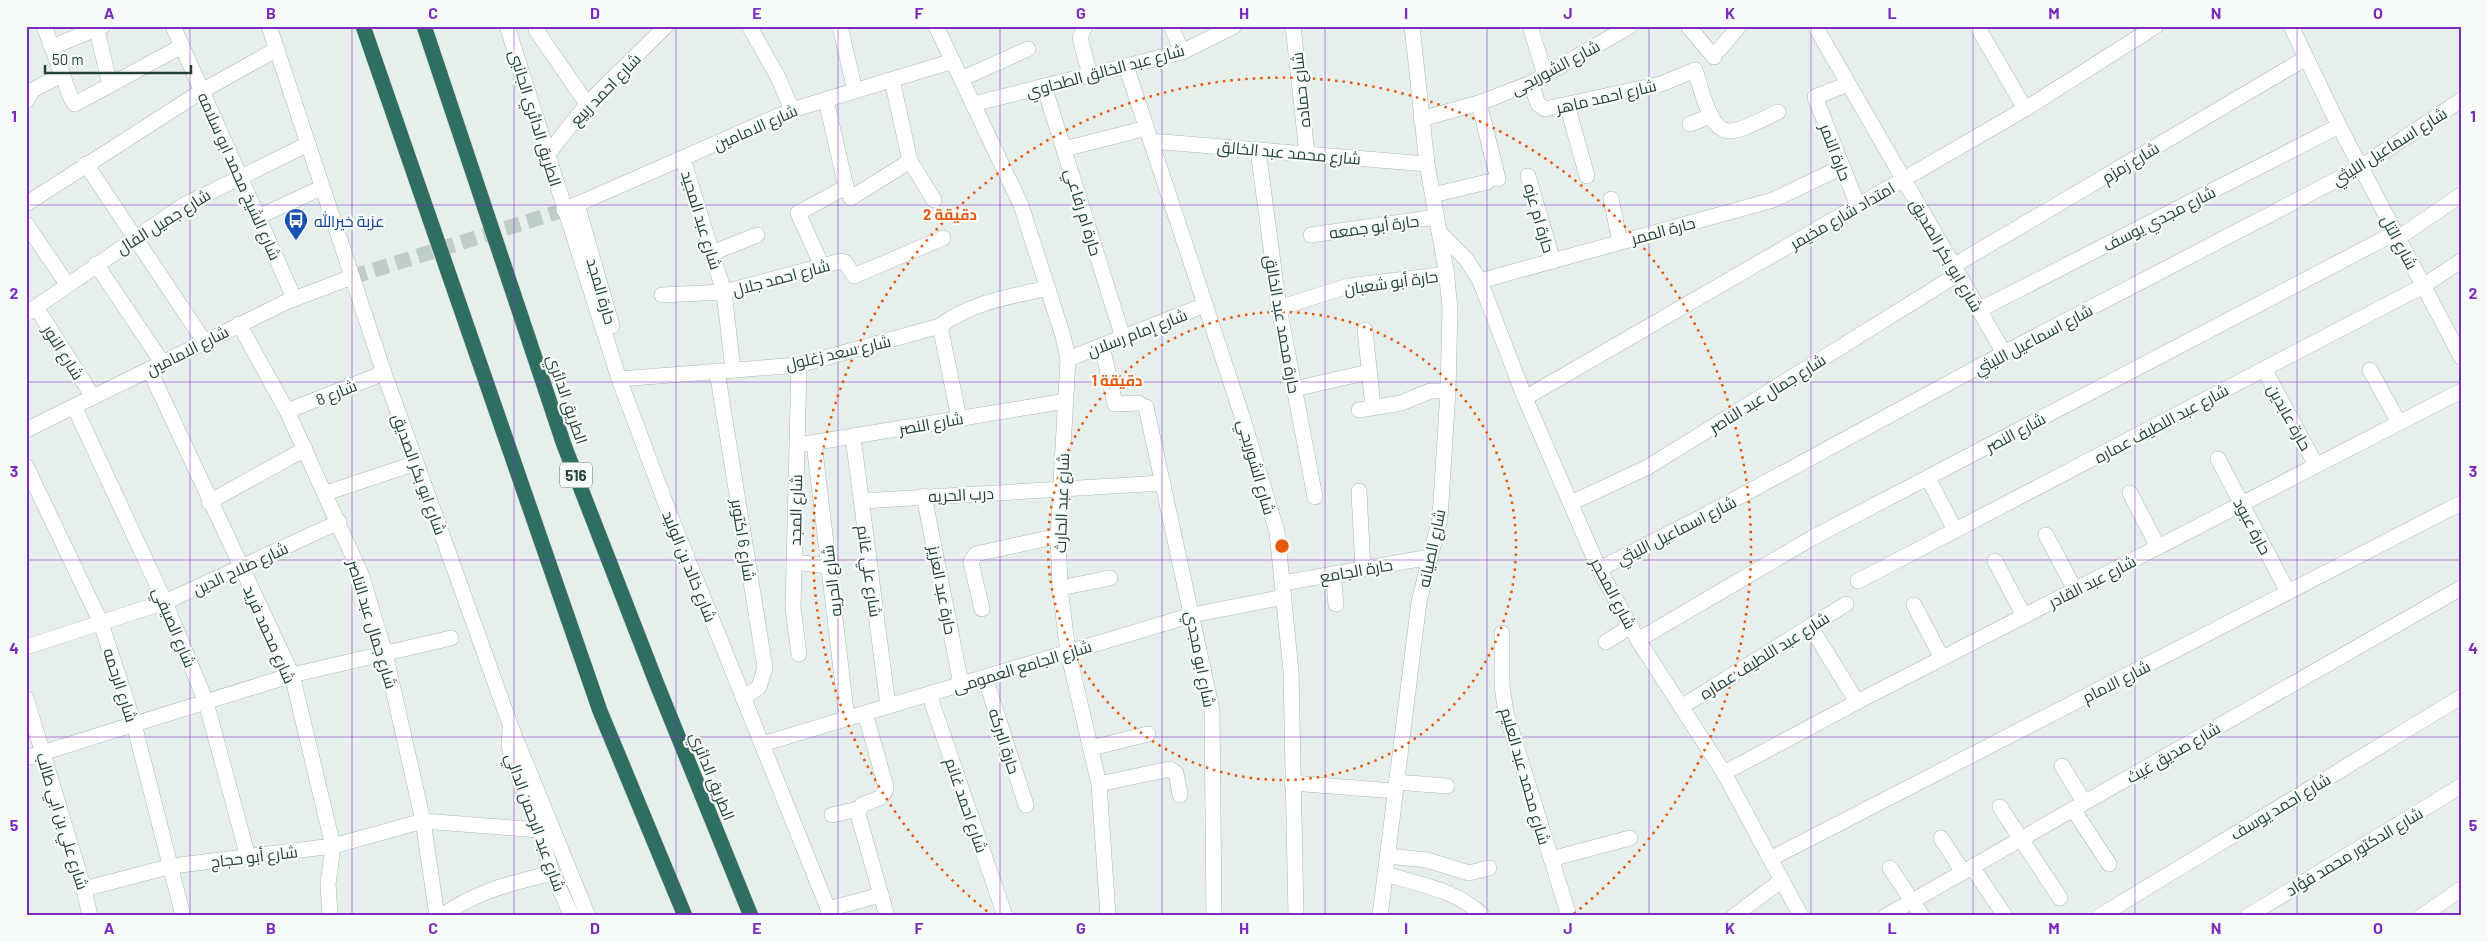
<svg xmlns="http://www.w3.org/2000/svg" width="2487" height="942" font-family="Barlow,Cairo,sans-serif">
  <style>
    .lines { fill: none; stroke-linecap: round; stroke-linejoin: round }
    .minor-tunnel { stroke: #bfccc8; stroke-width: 15; stroke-dasharray: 15 8; stroke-linecap: butt }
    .minor-casing { stroke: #a8b8b2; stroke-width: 16 }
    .highway-casing { stroke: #c2cac8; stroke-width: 16 }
    .minor { stroke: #fff; stroke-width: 15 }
    .highway { stroke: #2f6f62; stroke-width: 15 }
    .grid { fill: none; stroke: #7b2cbf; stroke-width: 1; stroke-opacity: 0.55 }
    .ring { fill: none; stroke: #e8590c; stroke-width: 2.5; stroke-dasharray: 2.5 5 }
    .labels { text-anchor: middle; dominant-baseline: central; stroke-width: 4.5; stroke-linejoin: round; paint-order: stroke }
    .shield { fill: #f7fbf9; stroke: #637a73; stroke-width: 1 }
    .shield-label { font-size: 15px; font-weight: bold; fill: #24423a }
    .street-label { font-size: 16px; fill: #24423a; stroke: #f7fbf9 }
    .transit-label { font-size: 16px; fill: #164399; stroke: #f7fbf9; text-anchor: start }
    .centre { fill: #e8590c; stroke: #f7fbf9; stroke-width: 2.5 }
    .ring-label { font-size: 15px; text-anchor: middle; font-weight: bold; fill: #e8590c; stroke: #f7fbf9; stroke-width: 4.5; stroke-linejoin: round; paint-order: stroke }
    .neatline { fill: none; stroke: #7b2cbf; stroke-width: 2 }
    .grid-label { font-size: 16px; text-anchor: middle; font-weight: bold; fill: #7b2cbf }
  </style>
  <rect width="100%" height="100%" fill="#e6efeb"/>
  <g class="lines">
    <polyline class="minor-tunnel" points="352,277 564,210"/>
    <g class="minor-casing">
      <g id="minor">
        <polyline points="44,26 71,98 75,104 182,46"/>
        <polyline points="96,26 110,85"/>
        <polyline points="173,26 294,298"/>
        <polyline points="269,26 384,373 511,727 588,916"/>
        <polyline points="507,26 619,379 668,510 831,916"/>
        <polyline points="749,26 778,77 792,110"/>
        <polyline points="840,26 855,91"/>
        <polyline points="936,26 1021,205 1063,336 1068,359 1058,536 1060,588 1068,652 1099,784 1108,916"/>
        <polyline points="1085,26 1080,38 1090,75"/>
        <polyline points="1171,26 1182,52"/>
        <polyline points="1293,26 1307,154"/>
        <polyline points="1530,26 1545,75"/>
        <polyline points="1688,26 1714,57"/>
        <polyline points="1815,26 2004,353"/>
        <polyline points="1977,26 2025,109"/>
        <polyline points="2291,26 2339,126 2461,357"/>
        <polyline points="536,30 587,104"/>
        <polyline points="52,47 103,26"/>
        <polyline points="1719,50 1739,26"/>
        <polyline points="1126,66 1242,416 1277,532 1291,671 1296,916"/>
        <polyline points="961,79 1028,49"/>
        <polyline points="892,80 910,161 934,200"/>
        <path d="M1531,83L1538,104L1545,109L1661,84L1695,70C1701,86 1709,132 1730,131C1745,130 1764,118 1778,112"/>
        <polyline points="1848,84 1815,97 1858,206"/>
        <polyline points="1044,86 1123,338"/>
        <polyline points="826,100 846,187 851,198 910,161"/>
        <polyline points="26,101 33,90 63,74"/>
        <polyline points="1479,103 1498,179"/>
        <polyline points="973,104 1182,52 1234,26"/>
        <polyline points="1567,105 1587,176"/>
        <polyline points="1421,119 1479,103 1531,83 1630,26"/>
        <polyline points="1690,124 1711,116"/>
        <polyline points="1151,141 1427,164"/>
        <polyline points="1064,149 1147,128"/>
        <polyline points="1258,150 1279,308 1315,497"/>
        <polyline points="547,155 587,104 666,26"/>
        <polyline points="683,159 724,292 733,370"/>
        <polyline points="86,164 204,341"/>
        <polyline points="1528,176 1553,261"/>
        <polyline points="1433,195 1487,182"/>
        <polyline points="1611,199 1620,242"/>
        <polyline points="26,204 202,91 277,49"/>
        <polyline points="577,204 612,326"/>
        <polyline points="564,210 792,110 953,61"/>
        <polyline points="258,217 321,188"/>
        <polyline points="26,224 67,284"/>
        <polyline points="1439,232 1466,259 1480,281 1525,398 1599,569 1638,640 1724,773 1801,916"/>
        <polyline points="1311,235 1437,217"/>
        <polyline points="2398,238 2461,195"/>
        <polyline points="712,253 757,235"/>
        <polyline points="96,264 162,362"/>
        <polyline points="822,266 798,213 846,187"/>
        <polyline points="1953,266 2306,58"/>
        <polyline points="1480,281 1773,200 1842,167"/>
        <polyline points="662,295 724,292 841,261 845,262 854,276 943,238"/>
        <polyline points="36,307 93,397"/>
        <polyline points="1279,308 1348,286 1447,274"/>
        <polyline points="1979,310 2339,126"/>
        <polyline points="26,314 184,205 308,144"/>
        <polyline points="239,324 287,411 361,574 385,653 423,821 437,916"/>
        <polyline points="940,326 959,418"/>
        <polyline points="1365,330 1373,407"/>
        <polyline points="1102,346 1115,404 1139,403"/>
        <polyline points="1068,359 1205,305"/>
        <polyline points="799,365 793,608 799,654"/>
        <polyline points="149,369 292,675 333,846 328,884 330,916"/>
        <polyline points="2264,369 2316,465"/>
        <polyline points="2370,370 2399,423"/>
        <polyline points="717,371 765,668 759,687 743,698"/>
        <path d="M619,379L799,365L940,326C972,302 1009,297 1048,288"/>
        <polyline points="1294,389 1369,372"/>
        <polyline points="1525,398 2025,109 2156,26"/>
        <polyline points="74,406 165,602 206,702 248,857"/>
        <polyline points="1146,407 1212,710 1214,916"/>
        <polyline points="1359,410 1401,403 1430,391 1448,391"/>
        <polyline points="287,411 384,373"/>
        <polyline points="26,430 286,302 352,277"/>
        <polyline points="853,437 888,706"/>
        <polyline points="814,443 847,719"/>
        <polyline points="805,444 1066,401"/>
        <polyline points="2218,459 2288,592"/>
        <polyline points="26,466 101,623 134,724 183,916"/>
        <polyline points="1928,478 1955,530"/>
        <polyline points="1359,491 1363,569"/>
        <polyline points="326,493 416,463"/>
        <polyline points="2130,493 2158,547"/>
        <polyline points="924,496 961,684"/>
        <polyline points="861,501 1163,483"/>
        <polyline points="209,502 305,449"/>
        <polyline points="1571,503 1648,467 1958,274"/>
        <polyline points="2046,535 2075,590"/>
        <polyline points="1995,561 2024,616"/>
        <polyline points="794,562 829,566"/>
        <polyline points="1599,569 1700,518 2004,353 2361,167 2461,100"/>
        <polyline points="1333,574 1336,604"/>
        <polyline points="1858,581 2423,286 2461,261"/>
        <polyline points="1283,583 1430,557"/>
        <polyline points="1060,588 1110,578"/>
        <polyline points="1914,605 1942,658"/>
        <polyline points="982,609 971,562 976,554 1058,536"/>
        <polyline points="1810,626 1857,702"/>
        <polyline points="1502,633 1502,686 1506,713 1569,916"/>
        <polyline points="1638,640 1812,538 2395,233"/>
        <polyline points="1606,642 1631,626"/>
        <polyline points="26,647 165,602 339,522"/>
        <polyline points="985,677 1026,805"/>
        <polyline points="929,694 1005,916"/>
        <polyline points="26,698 84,889 90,916"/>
        <polyline points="1681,707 1846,604"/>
        <path d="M865,713L886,787C884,801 872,799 862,805L858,814L887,916"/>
        <polyline points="510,731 509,744 512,760 539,830 552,873 572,916"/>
        <polyline points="762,744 1192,615 1284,597"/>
        <polyline points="1091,748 1148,734"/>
        <polyline points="26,758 292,675 451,638"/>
        <polyline points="2062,766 2084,802"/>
        <polyline points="1724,773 1857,702 2461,391"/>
        <polyline points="1396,782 1447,786"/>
        <polyline points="1292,783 1395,791"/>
        <polyline points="1099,784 1170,769 1176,773 1180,795"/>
        <polyline points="2000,807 2060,898"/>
        <polyline points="2073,809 2109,864"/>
        <polyline points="832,815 859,809"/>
        <polyline points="1941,838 1963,872"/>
        <polyline points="1387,856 1427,860 1469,873 1489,868"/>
        <polyline points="1551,859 1630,838"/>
        <polyline points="1770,859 2461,503"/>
        <polyline points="1972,867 2005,916"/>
        <polyline points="1890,868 1922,916"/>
        <path d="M1385,874C1419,884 1457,890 1483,916"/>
        <polyline points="84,889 172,866 333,846 423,821 539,830"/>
        <polyline points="828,909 881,895"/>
        <path d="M442,916C479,890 509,884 552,873"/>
        <polyline points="1380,916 1419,602 1440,518 1448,391 1450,308 1446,270 1427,164 1412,26"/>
        <polyline points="1734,916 1782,880"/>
        <polyline points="1886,916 2461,588"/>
        <polyline points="2100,916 2461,697"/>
        <polyline points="2248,916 2461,786"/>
        <polyline points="2422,916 2461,889"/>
      </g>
    </g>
    <g class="highway-casing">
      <g id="highway">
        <polyline points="363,26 600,711 685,916"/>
        <polyline points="424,26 564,445 658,687 751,916"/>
      </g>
    </g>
    <use href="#minor" class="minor"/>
    <use href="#highway" class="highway"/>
  </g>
  <path class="grid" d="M190,26V916M352,26V916M514,26V916M676,26V916M838,26V916M1000,26V916M1162,26V916M1325,26V916M1487,26V916M1649,26V916M1811,26V916M1973,26V916M2135,26V916M2297,26V916M26,205H2461M26,382H2461M26,560H2461M26,737H2461"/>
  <g class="ring">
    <circle cx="1282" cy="546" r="234"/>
    <path d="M993 916A469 469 0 1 1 1571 916"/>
  </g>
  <defs>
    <g id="bus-pin" transform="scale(1.25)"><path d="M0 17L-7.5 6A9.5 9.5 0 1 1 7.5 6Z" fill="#1a4fb4" stroke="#f7fbf9"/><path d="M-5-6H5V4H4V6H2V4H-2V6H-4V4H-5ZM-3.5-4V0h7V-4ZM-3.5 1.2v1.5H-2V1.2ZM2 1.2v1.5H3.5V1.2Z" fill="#fff"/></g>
  </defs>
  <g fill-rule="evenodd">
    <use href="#bus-pin" x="296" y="220"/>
  </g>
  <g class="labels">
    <rect class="shield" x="560" y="462.5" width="32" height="25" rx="4"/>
    <g class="shield-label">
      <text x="576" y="475">516</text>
    </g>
    <g class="street-label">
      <text transform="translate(1555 67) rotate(-28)">شارع الشوربجى</text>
      <text transform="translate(1105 70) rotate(-15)">شارع عبد الخالق الطحاوي</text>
      <text transform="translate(605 89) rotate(-46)">شارع احمد ربيع</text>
      <text transform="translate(1300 90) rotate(-96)">شارع حماده</text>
      <text transform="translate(1606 96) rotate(-13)">شارع احمد ماهر</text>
      <text transform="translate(536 118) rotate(73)">الطريق الدائري الجانبى</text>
      <text transform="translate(755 127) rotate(-24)">شارع الامامين</text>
      <text transform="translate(2389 146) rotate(-32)">شارع اسماعيل الليثي</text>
      <text transform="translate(1289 152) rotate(5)">شارع محمد عبد الخالق</text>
      <text transform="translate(1836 152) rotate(69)">حارة النمر</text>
      <text transform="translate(2130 162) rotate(-31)">شارع زمزم</text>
      <text transform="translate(240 176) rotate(66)">شارع الشيخ محمد ابو سلامه</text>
      <text transform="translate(1084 212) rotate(73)">حارة ام رفاعي</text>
      <text transform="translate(1842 215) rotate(-30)">امتداد شارع مخيمر</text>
      <text transform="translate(1540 218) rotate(74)">حارة ام عزه</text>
      <text transform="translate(2159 218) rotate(-27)">شارع مجدي يوسف</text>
      <text transform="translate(702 220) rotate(73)">شارع عبد المجيد</text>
      <text transform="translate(163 221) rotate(-32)">شارع جميل الفال</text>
      <text transform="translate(1374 226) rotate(-8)">حارة أبو جمعه</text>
      <text transform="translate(1663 230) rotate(-15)">حارة الممر</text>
      <text transform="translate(2400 242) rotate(62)">شارع التل</text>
      <text transform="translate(1947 255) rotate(60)">شارع ابو بكر الصديق</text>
      <text transform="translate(781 277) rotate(-15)">شارع احمد جلال</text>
      <text transform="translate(1391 282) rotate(-8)">حارة أبو شعبان</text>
      <text transform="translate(602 291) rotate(74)">حارة المجد</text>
      <text transform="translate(1283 324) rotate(80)">حارة محمد عبد الخالق</text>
      <text transform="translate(1137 332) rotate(-21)">شارع إمام رسلان</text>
      <text transform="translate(2033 339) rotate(-28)">شارع اسماعيل الليثي</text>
      <text transform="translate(187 350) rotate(-27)">شارع الامامين</text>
      <text transform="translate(64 352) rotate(58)">شارع النور</text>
      <text transform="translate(838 352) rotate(-13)">شارع سعد زغلول</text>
      <text transform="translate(336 392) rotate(-22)">شارع 8</text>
      <text transform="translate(1767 393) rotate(-32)">شارع جمال عبد الناصر</text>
      <text transform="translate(568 399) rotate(71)">الطريق الدائري</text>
      <text transform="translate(2290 417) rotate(61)">حارة عابدين</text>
      <text transform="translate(931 423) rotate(-10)">شارع النصر</text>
      <text transform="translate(2161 423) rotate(-28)">شارع عبد اللطيف عماره</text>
      <text transform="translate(2015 432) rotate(-28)">شارع النصر</text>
      <text transform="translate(1257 467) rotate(74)">شارع الشوربجي</text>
      <text transform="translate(420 474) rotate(70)">شارع ابو بكر الصديق</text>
      <text transform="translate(961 494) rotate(-3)">درب الحريه</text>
      <text transform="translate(1061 503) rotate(-88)">شارع عبد الحارث</text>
      <text transform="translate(795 510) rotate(-89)">شارع المجد</text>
      <text transform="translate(2253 526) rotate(62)">حارة عبود</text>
      <text transform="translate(1676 530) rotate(-27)">شارع اسماعيل الليثي</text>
      <text transform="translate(744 540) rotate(81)">شارع 6 اكتوبر</text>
      <text transform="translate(1431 548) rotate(-78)">شارع الصيانه</text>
      <text transform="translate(690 566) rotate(68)">شارع خالد بن الوليد</text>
      <text transform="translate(240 568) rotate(-25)">شارع صلاح الدين</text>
      <text transform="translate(1356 570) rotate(-10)">حارة الجامع</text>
      <text transform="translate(870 571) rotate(82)">شارع علي غانم</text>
      <text transform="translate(831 581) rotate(-97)">شارع الحريه</text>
      <text transform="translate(2092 581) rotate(-27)">شارع عبد القادر</text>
      <text transform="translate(943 590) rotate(79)">حارة عبد العزيز</text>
      <text transform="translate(1614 593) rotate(62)">شارع المحجر</text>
      <text transform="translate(373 624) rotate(73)">شارع جمال عبد الناصر</text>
      <text transform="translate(175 627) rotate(67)">شارع الصيفي</text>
      <text transform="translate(270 634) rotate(66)">شارع محمد فريد</text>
      <text transform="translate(1764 655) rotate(-32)">شارع عبد اللطيف عماره</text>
      <text transform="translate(1201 659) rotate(79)">شارع ابو مجدي</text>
      <text transform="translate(1022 666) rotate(-17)">شارع الجامع العمومى</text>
      <text transform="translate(2116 681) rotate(-27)">شارع الامام</text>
      <text transform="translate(121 685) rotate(72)">شارع الرحمه</text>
      <text transform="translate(1005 741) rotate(72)">حارة البركه</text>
      <text transform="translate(2173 752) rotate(-30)">شارع صديق غيث</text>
      <text transform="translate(713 776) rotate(68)">الطريق الدائري</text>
      <text transform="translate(1526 776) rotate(74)">شارع محمد عبد العليم</text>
      <text transform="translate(967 805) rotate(71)">شارع احمد غانم</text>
      <text transform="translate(2280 806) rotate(-31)">شارع احمد يوسف</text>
      <text transform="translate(63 821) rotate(73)">شارع علي بن ابي طالب</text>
      <text transform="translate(536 822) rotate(70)">شارع عبد الرحمن الدالي</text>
      <text transform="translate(2354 851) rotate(-31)">شارع الدكتور محمد فؤاد</text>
      <text transform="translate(254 856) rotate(-7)">شارع أبو حجاج</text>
    </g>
    <g class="transit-label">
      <text x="314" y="220">عزبة خيرالله</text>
    </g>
  </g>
  <circle cx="1282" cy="546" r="8" class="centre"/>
  <g class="ring-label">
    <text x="950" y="220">2 دقيقة</text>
    <text x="1117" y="386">1 دقيقة</text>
  </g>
  <rect width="2487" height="942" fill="none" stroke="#f7fbf9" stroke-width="55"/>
  <path d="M45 65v8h146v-8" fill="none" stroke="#24423a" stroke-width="2.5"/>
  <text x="52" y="65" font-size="15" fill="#24423a" stroke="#f7fbf9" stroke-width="4" paint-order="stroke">50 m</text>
  <rect x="28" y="28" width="2432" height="886" class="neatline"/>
  <g class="grid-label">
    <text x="109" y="19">A</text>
    <text x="271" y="19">B</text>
    <text x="433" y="19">C</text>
    <text x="595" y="19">D</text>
    <text x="757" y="19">E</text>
    <text x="919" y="19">F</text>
    <text x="1081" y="19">G</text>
    <text x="1244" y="19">H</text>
    <text x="1406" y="19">I</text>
    <text x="1568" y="19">J</text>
    <text x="1730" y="19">K</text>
    <text x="1892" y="19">L</text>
    <text x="2054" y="19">M</text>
    <text x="2216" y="19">N</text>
    <text x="2378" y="19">O</text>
    <text x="14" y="122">1</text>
    <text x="2473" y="122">1</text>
    <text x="14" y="299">2</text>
    <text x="2473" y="299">2</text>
    <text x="14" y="477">3</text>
    <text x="2473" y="477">3</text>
    <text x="14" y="654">4</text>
    <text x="2473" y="654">4</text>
    <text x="14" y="831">5</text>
    <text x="2473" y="831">5</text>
    <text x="109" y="934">A</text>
    <text x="271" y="934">B</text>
    <text x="433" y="934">C</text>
    <text x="595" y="934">D</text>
    <text x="757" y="934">E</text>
    <text x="919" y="934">F</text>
    <text x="1081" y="934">G</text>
    <text x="1244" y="934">H</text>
    <text x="1406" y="934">I</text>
    <text x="1568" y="934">J</text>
    <text x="1730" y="934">K</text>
    <text x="1892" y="934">L</text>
    <text x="2054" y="934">M</text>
    <text x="2216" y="934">N</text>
    <text x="2378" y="934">O</text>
  </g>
</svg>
